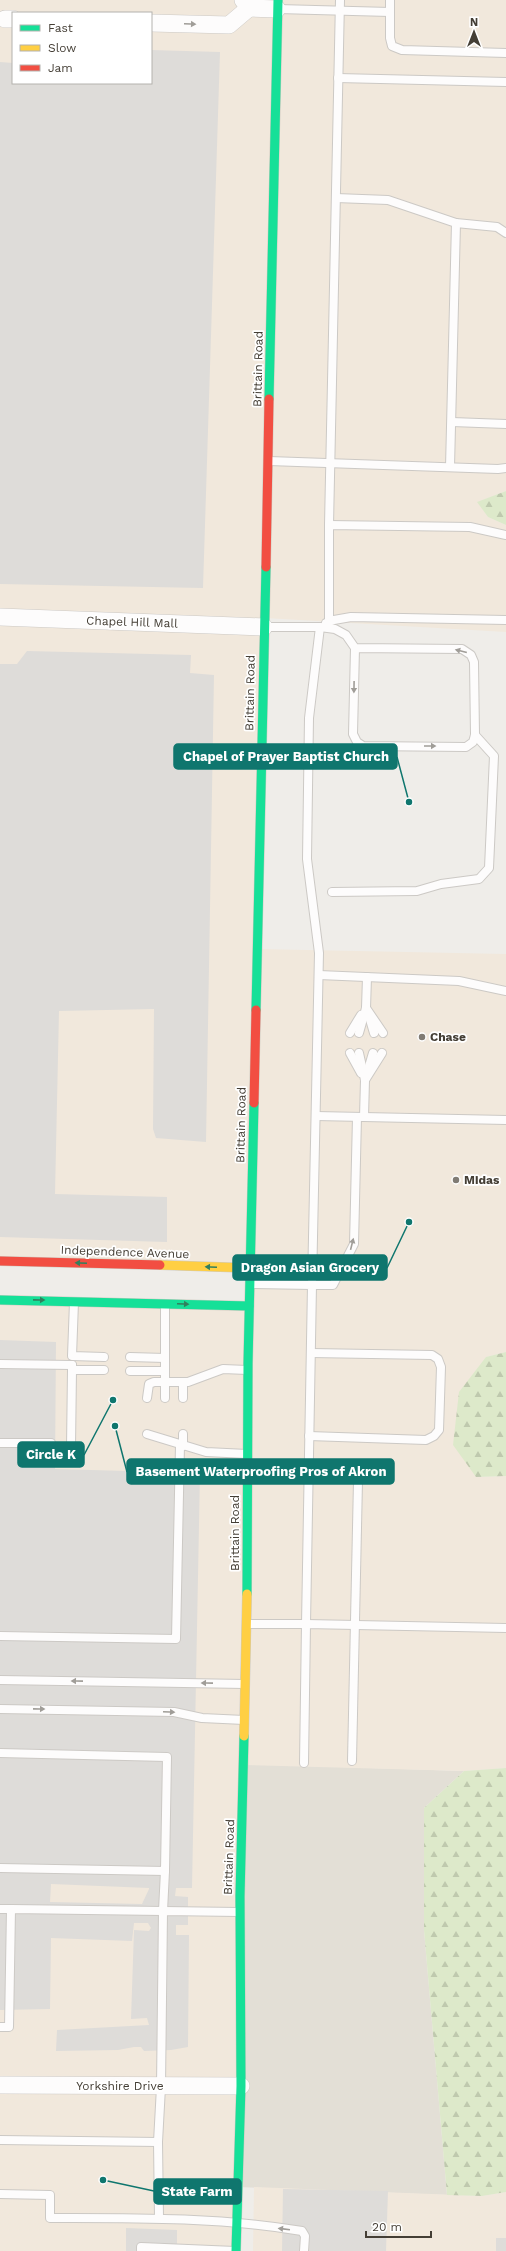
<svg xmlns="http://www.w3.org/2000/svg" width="506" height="2251" font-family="'Work Sans',sans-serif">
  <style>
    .residential { fill: #e3dfd6 }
    .commercial { fill: #f1e8dc; fill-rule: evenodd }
    .forest { fill: url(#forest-firs) }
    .parking { fill: #dedcd9; fill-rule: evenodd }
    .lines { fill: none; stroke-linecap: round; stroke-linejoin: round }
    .lane-casing { stroke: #ccc9c5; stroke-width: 10 }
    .street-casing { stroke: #ccc9c5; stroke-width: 18 }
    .fast-casing { stroke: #cecac0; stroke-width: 10 }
    .slow-casing { stroke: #cecac0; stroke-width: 10 }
    .jam-casing { stroke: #cecac0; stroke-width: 10 }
    .lane { stroke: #fdfcfc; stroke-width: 8 }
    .street { stroke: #fdfcfc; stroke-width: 17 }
    .fast { stroke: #16e098; stroke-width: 9 }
    .slow { stroke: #ffcf43; stroke-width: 9 }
    .jam { stroke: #f24e42; stroke-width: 9 }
    .oneway { fill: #a09d98 }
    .oneway2 { fill: #327f5d }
    .poi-dot { fill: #807b74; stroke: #fff; stroke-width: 1.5 }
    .labels { text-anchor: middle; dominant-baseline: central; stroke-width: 3.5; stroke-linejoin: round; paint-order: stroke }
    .street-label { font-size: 12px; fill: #443e35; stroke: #fff }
    .poi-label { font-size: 12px; font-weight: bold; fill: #443e35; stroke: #fff; text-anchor: start }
    .leader { fill: none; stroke: #0f766e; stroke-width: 1.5 }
    .callout-dot { fill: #0f766e; stroke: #fff; stroke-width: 1.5 }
    .callout { fill: #0f766e; stroke: #0f766e; stroke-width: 1.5 }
    .callout-label { font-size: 13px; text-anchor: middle; font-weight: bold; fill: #fff }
  </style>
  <defs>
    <pattern id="forest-firs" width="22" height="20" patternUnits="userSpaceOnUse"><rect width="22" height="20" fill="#dde9ca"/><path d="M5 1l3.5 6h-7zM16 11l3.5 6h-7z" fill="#bfc9ae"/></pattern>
  </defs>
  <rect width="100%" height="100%" fill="#efede9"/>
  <polygon class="residential" points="243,1764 464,1771 424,1808 424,1930 447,2195 238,2187"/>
  <g class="commercial">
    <path d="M0,0H506V491L478,502L488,517L506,525V632L265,618L257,949L506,954V1352L486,1357L476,1477L506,1476V1768L464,1771L243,1765L236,2251H0V1300L249,1306L250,1268L0,1261ZM13,13H151V83H13Z"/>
    <polygon points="254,2187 482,2196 506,2192 506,2251 253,2251"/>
  </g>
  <g class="forest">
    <polygon points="506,491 506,525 488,517 477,502"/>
    <polygon points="506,1352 506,1476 476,1477 453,1445 459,1392 486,1357"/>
    <polygon points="506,1768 506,2192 482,2196 447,2195 424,1930 424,1808 464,1771"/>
  </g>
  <g class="parking">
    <polygon points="151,50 220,52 203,588 0,584 0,62 13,63 13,83 151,83"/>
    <polygon points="27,651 191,655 190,673 214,675 206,1142 156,1138 153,1129 154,1009 59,1011 55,1194 167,1197 167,1242 0,1237 0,664 17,664"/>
    <path d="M0,1340L56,1342L55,1469L200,1473L192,1888H176L175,1896L188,1897V1925H176V1935H189L188,2047L171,2050L144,2051L141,2047H134L118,2050L56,2051L57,2030L149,2025L147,2018L131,2019L134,1930L149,1931L151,1928L148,1923H134L132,1941L51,1938L50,2009L0,2010ZM51,1884L149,1888V1889L142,1904L50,1902Z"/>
    <polygon points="283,2189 388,2191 386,2251 282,2251"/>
    <polygon points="126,2228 177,2230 177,2251 126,2251"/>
    <rect x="496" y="2238" width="10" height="13"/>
  </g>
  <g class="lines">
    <g class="lane-casing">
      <g id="lane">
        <polyline points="390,0 390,38 392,46 402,50 506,53"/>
        <polyline points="278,9 390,12"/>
        <polyline points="338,78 506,82"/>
        <polyline points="336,198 388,200 456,223 450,467"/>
        <polyline points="456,223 497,227 506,233"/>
        <polyline points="452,422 506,424"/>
        <polyline points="269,461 498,469 506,468"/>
        <polyline points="329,525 340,0"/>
        <polyline points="329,621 329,525 470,527 506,535"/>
        <polyline points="326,623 334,620 351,617 506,620"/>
        <polyline points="265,627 320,627 309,718 307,859 319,953 312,1285 333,1285 354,1244 357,1117"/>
        <polyline points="320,627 335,629 346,635 355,648 353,734 357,742 363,746 466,747 473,742 475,735 474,662 471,655 462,649 355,648"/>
        <polyline points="332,892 417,891 441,884 479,879 489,868 494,756 475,735"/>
        <polyline points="319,975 459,981 506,991"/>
        <polyline points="366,1008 383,1033"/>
        <polyline points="369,1016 374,1033"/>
        <polyline points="350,1033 361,1015"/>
        <polyline points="359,1033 366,1008 367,977"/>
        <polyline points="350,1053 361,1073"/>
        <polyline points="359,1053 365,1080 364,1117"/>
        <polyline points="368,1070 373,1053"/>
        <polyline points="365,1080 382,1053"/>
        <polyline points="316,1116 506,1120"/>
        <polyline points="74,1302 72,1356 104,1357"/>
        <polyline points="130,1357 165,1358"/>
        <polyline points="0,1364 72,1365"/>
        <polyline points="72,1365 72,1370 104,1370"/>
        <polyline points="130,1371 165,1371"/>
        <polyline points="183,1382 183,1398"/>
        <polyline points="147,1398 149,1384 154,1382 188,1382 223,1369 247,1370"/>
        <polyline points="165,1398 165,1305"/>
        <polyline points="147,1434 206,1452 247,1454"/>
        <polyline points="309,1436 426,1440 434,1436 439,1430 441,1367 438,1359 432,1355 311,1353"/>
        <polyline points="0,1443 51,1443"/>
        <polyline points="183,1446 183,1434"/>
        <polyline points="71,1447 72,1370"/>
        <polyline points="248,1624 306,1624 312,1285 251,1284"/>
        <polyline points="0,1636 176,1639 180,1445"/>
        <polyline points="0,1680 245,1684"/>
        <polyline points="0,1709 174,1712 202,1718 244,1720"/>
        <polyline points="0,1753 167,1757 165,1871 0,1868"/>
        <polyline points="352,1761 358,1481"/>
        <polyline points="304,1763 306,1624 506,1628"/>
        <polyline points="0,1909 11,1909"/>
        <polyline points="0,2027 9,2027 11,1909 163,1911 165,1871"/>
        <polyline points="0,2140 158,2142 161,2087 163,1911 239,1912"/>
        <polyline points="158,2142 159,2218"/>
        <path d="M0,2194L50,2195V2218C134,2218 219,2217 302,2231L305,2236L304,2251"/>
        <polyline points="141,2251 141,2247 235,2251"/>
      </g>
    </g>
    <g class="street-casing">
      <g id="street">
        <polyline points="249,8 277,9"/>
        <polyline points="5,19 13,19"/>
        <polyline points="151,23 229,25 249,8 243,0"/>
        <polyline points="0,617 264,627"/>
        <polyline points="0,2085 241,2086"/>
      </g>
    </g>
    <g class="fast-casing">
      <g id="fast">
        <polyline points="269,399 278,0"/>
        <polyline points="256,1010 266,567"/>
        <polyline points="0,1300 249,1306"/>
        <polyline points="247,1594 248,1364 254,1103"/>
        <polyline points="236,2251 241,2086 240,1896 244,1736"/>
      </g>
    </g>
    <g class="slow-casing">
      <g id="slow">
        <polyline points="160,1265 250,1268"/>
        <polyline points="244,1736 247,1594"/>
      </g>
    </g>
    <g class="jam-casing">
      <g id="jam">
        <polyline points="266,567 269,399"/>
        <polyline points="254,1103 256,1010"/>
        <polyline points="0,1261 160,1265"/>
      </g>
    </g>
    <use href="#lane" class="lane"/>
    <use href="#street" class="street"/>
    <use href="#fast" class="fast"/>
    <use href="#slow" class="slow"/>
    <use href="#jam" class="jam"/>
  </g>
  <defs><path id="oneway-solid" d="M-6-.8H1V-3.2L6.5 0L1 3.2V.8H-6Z"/></defs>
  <g class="oneway">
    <use href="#oneway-solid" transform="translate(190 24) rotate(2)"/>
    <use href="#oneway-solid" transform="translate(461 651) rotate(-166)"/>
    <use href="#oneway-solid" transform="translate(354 687) rotate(91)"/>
    <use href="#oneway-solid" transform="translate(430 746)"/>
    <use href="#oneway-solid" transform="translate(352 1244) rotate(-76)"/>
    <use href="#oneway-solid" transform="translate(77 1681) rotate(-179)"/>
    <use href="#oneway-solid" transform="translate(207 1683) rotate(-179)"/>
    <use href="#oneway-solid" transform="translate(39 1709) rotate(1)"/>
    <use href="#oneway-solid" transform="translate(169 1712) rotate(3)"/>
    <use href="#oneway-solid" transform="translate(284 2229) rotate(-173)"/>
  </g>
  <g class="oneway2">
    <use href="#oneway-solid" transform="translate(81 1263) rotate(-178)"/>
    <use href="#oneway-solid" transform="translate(211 1267) rotate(-178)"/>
    <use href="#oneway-solid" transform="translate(39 1300) rotate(1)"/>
    <use href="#oneway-solid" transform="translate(183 1304) rotate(2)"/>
  </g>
  <g class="poi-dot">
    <circle cx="422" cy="1037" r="4"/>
    <circle cx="456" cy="1180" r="4"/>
  </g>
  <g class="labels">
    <g class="street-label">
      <text transform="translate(258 369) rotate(-89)">Brittain Road</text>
      <text transform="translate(132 622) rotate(2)">Chapel Hill Mall</text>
      <text transform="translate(250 693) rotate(-89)">Brittain Road</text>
      <text transform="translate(241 1125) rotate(-89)">Brittain Road</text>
      <text transform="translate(125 1252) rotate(2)">Independence Avenue</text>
      <text transform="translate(235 1533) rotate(-90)">Brittain Road</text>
      <text transform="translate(229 1857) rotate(-88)">Brittain Road</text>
      <text x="120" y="2086">Yorkshire Drive</text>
    </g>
    <g class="poi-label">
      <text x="430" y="1037">Chase</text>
      <text x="464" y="1180">Midas</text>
    </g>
  </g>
  <path class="leader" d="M409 802L397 757M409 1222L387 1268M113 1400L84 1455M115 1426L127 1472M103 2180L154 2191"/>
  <g class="callout-dot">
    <circle cx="409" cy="802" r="4"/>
    <circle cx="409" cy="1222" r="4"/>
    <circle cx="113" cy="1400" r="4"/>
    <circle cx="115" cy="1426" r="4"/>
    <circle cx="103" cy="2180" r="4"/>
  </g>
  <g class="callout">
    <rect x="174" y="744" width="223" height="25" rx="4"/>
    <rect x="233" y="1255" width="154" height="25" rx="4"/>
    <rect x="18" y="1442" width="66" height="25" rx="4"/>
    <rect x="127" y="1459" width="267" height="25" rx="4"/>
    <rect x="154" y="2179" width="87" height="25" rx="4"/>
  </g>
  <g class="callout-label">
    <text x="286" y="761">Chapel of Prayer Baptist Church</text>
    <text x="310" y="1272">Dragon Asian Grocery</text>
    <text x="51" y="1459">Circle K</text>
    <text x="261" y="1476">Basement Waterproofing Pros of Akron</text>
    <text x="197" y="2196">State Farm</text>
  </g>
  <rect x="12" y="12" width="140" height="72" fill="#ffffff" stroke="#b4b2ae"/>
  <rect x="20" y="25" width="20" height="6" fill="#16e098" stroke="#b4b2ae"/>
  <text x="48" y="32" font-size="12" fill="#443e35">Fast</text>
  <rect x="20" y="45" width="20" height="6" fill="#ffcf43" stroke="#b4b2ae"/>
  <text x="48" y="52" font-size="12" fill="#443e35">Slow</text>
  <rect x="20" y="65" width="20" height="6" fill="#f24e42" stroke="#b4b2ae"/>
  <text x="48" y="72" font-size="12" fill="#443e35">Jam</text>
  <g transform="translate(474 32)" stroke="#ffffff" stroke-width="3" paint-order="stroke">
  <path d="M0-3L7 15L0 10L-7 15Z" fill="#443e35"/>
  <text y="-6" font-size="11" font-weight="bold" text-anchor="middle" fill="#443e35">N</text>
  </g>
  <path d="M366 2231v6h65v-6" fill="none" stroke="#443e35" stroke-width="2"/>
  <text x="372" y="2231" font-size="12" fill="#443e35" stroke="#ffffff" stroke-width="3" paint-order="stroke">20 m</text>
</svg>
